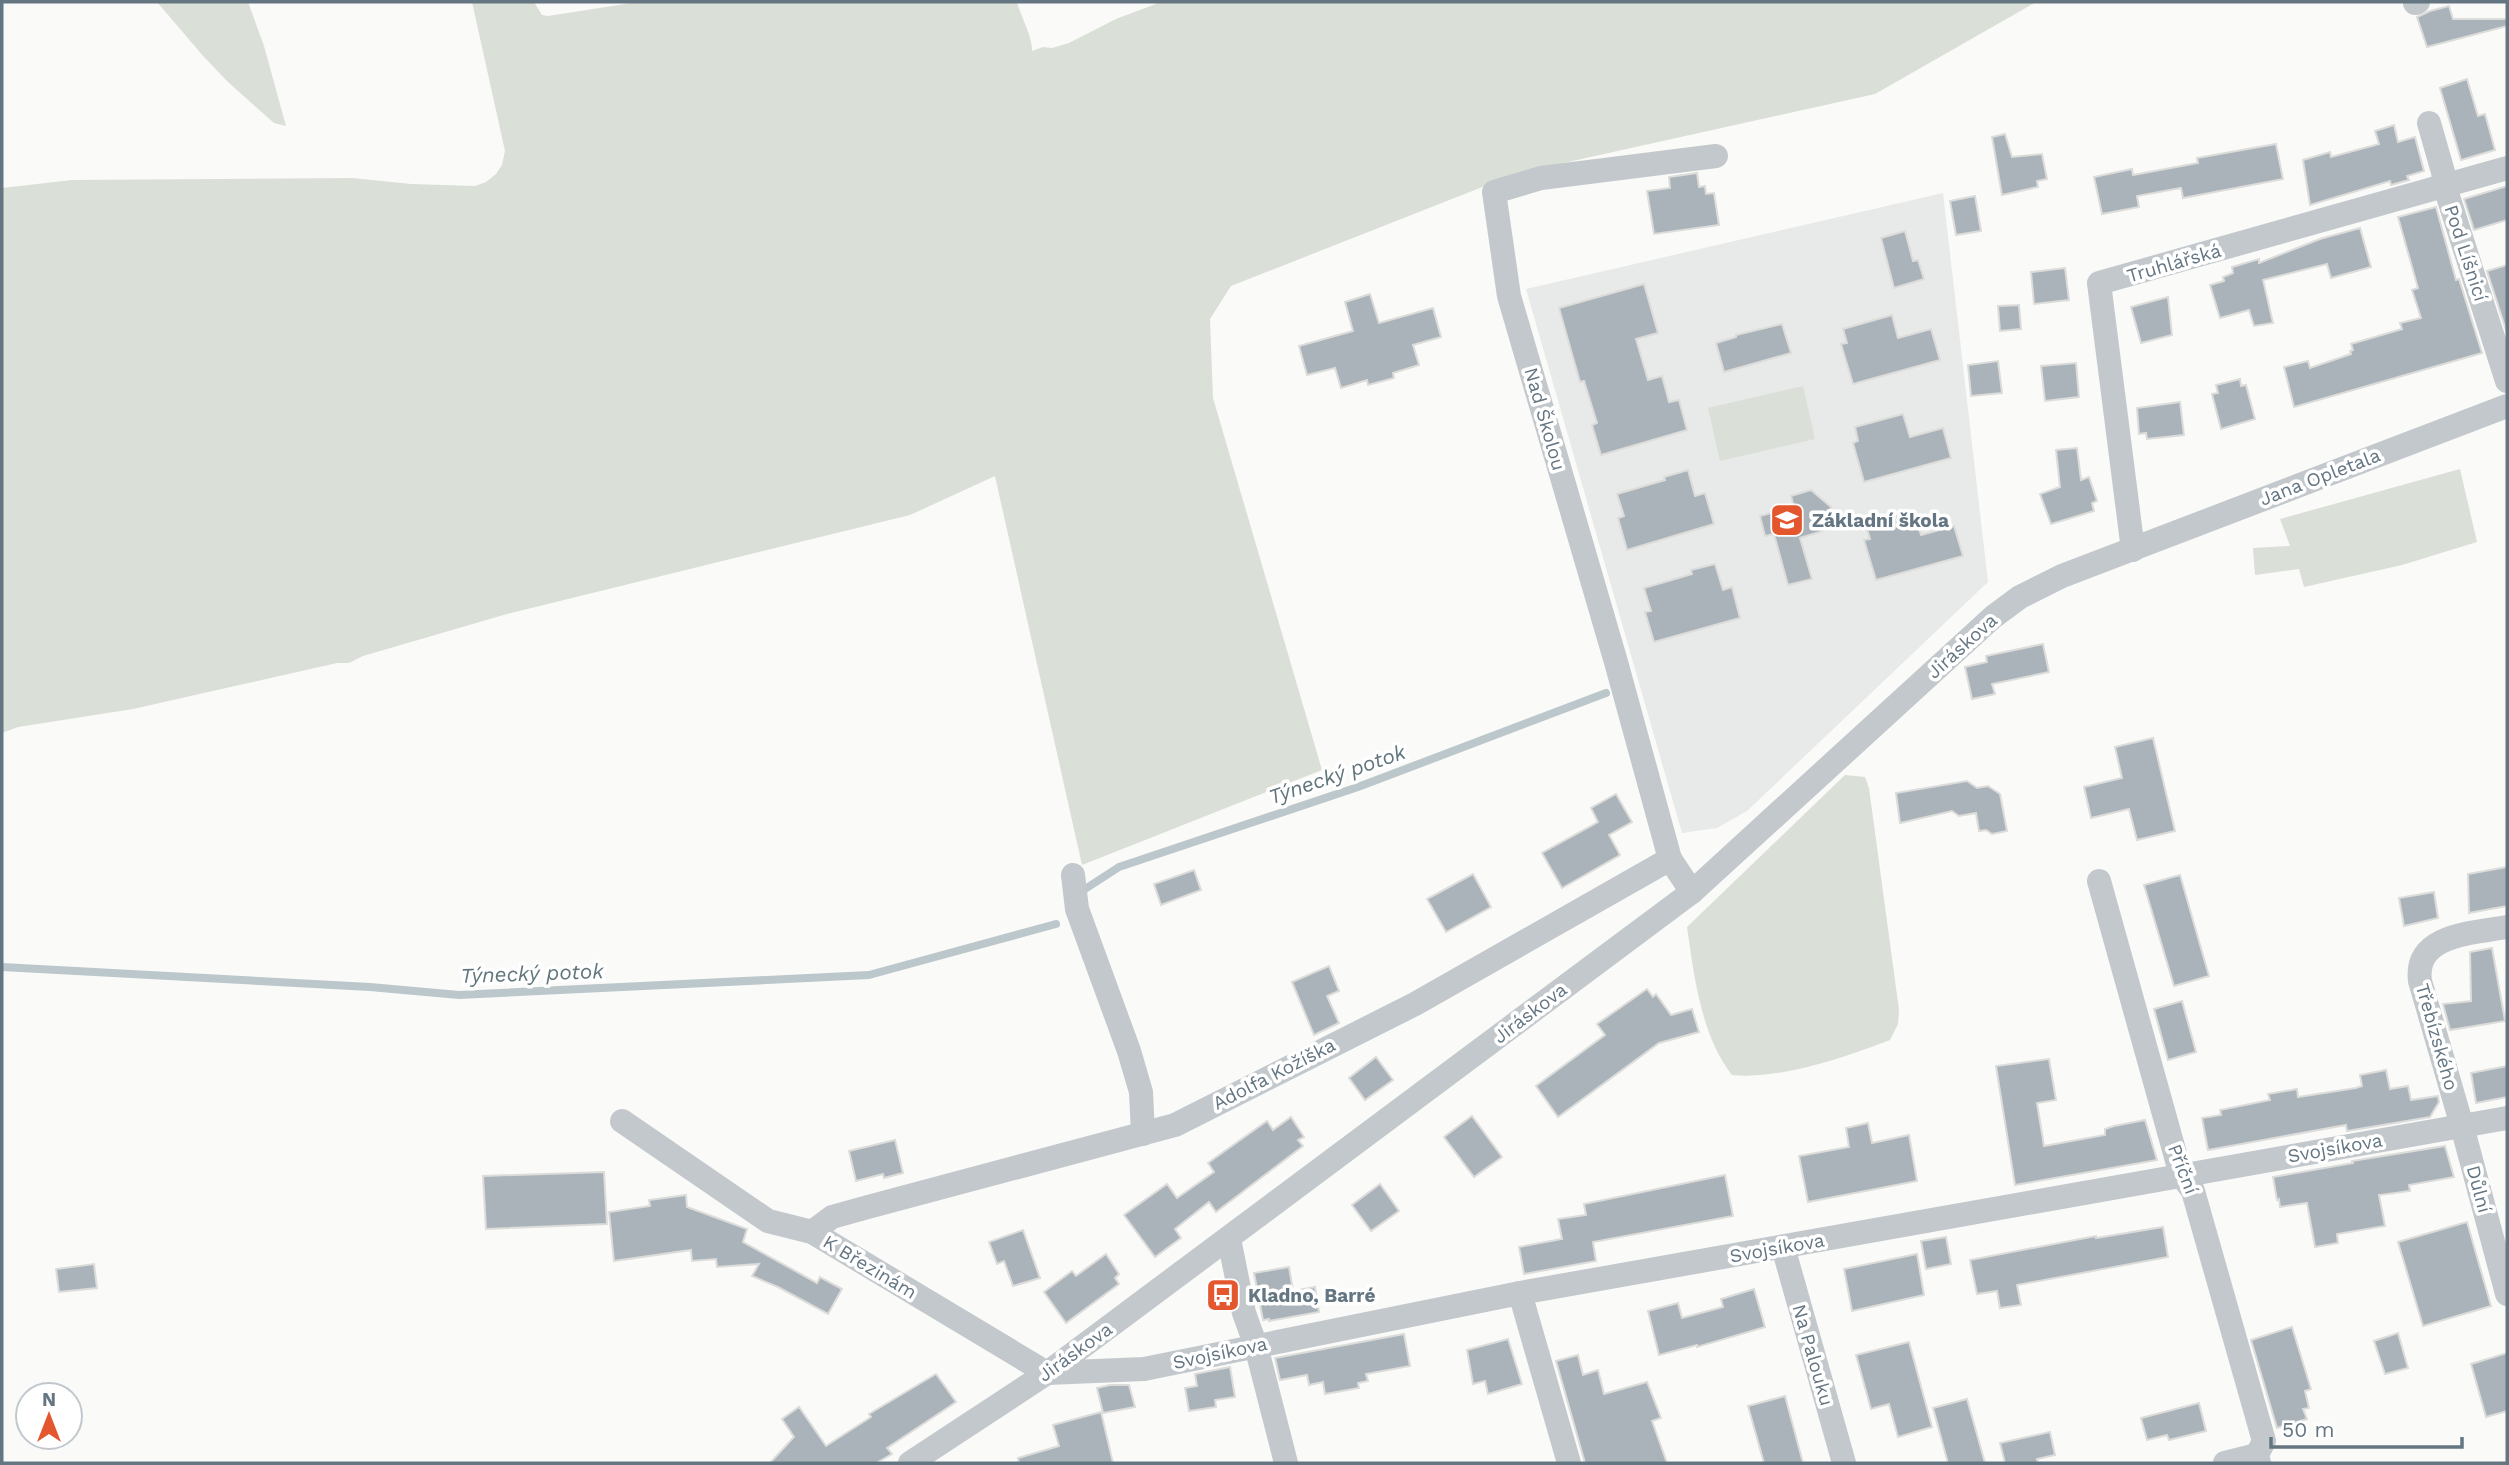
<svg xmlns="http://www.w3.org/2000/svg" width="2509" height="1465" font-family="'Work Sans',sans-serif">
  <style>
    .built { fill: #e8e9e9 }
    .green { fill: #dadfd7 }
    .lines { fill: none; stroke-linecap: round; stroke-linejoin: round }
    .stream { stroke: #bbc7cb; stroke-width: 8 }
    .building { fill: #aab3b9; stroke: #dcdcda; stroke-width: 2 }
    .minor { stroke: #c3c8cc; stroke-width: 24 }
    .labels { text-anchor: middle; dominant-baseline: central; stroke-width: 7; stroke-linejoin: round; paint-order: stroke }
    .street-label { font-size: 19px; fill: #657683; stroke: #fff }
    .poi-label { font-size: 19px; font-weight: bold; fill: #657683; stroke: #fff; text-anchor: start }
    .water-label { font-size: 21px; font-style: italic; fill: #60757c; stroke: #fff }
  </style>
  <rect width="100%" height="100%" fill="#fafaf8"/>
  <polygon class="built" points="1943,193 1988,582 1747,811 1717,828 1682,833 1526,289"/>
  <g class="green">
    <polygon points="157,2 248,2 264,46 286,126 274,123 228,82 204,57"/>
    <path d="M472,2H534L542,15L548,16L638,2H1017C1021,17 1033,38 1032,51L1043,47L1052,48L1069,43L1116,19L1161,2H2036L1875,94L1518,173L1231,286L1210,319L1213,398L1322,770L1082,865L995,476L910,515L507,614L363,656L349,663H337L133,709L18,727L2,733V188L72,180L352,178L411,184L475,186L486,182L496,174L502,165L505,151Z"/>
    <polygon points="1803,386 1815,439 1720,461 1708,408"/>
    <polygon points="2460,469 2477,542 2402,565 2304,587 2299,569 2255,575 2253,548 2290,546 2280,519"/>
    <path d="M1845,775L1865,777L1869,788L1899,1010L1898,1024L1890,1040C1846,1057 1779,1080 1732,1075C1701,1036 1694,975 1687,927Z"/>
  </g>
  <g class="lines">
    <g class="stream">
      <polyline points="1082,891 1119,867 1358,787 1606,693"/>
      <polyline points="2,967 370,987 459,995 869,975 1056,924"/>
    </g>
  </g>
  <g class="building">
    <polygon points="2449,6 2453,19 2507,19 2507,26 2427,47 2417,17 2430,11"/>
    <polygon points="2467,79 2478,116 2485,114 2495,150 2461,160 2440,88"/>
    <polygon points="2394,125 2398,142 2415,137 2424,171 2407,176 2409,180 2391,185 2390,181 2310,205 2303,160 2330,152 2331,157 2379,144 2375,131"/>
    <polygon points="2005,134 2012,157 2042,154 2047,179 2037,181 2038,187 2002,195 1992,137"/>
    <polygon points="2276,144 2283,179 2183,198 2181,188 2137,196 2139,207 2102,214 2094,177 2132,169 2133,175 2198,163 2197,158"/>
    <polygon points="1697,173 1699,187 1705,186 1706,194 1714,193 1719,225 1654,234 1647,191 1670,188 1669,177"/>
    <polygon points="2507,186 2507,220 2474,230 2464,199"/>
    <polygon points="1975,196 1981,231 1956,235 1950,201"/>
    <polygon points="2436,207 2456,280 2459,279 2482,353 2294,407 2284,367 2308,361 2310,368 2351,354 2350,351 2353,350 2351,344 2402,329 2400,323 2421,318 2412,290 2418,288 2398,217"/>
    <polygon points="2360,228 2371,267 2331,278 2327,264 2263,280 2273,323 2254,326 2249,310 2220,318 2210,285 2224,281 2223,277 2233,273 2232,267 2259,259 2259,263 2320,239"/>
    <polygon points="1905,231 1913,261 1918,260 1924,279 1894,288 1881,238"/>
    <polygon points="2507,265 2507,333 2487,271"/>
    <polygon points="2065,268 2069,300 2034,304 2031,272"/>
    <polygon points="1644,284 1658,333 1636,339 1648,380 1662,376 1669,402 1679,400 1687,430 1601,455 1592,425 1597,423 1584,381 1580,382 1559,308"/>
    <polygon points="1370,294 1379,323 1433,308 1441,337 1413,345 1419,365 1393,373 1394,378 1368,385 1367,380 1341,388 1335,368 1307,375 1299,346 1353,331 1345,302"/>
    <polygon points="2168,297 2172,335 2141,343 2131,307"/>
    <polygon points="2019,305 2021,329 2000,331 1998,306"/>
    <polygon points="1892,315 1898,338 1931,329 1940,360 1853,384 1841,344 1847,343 1843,329"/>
    <polygon points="1782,324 1791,353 1724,372 1716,343 1736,337 1736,335"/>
    <polygon points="1998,361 2002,393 1971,396 1968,365"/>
    <polygon points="2076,363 2079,397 2045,401 2041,366"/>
    <polygon points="2240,379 2241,386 2246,385 2255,419 2221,429 2212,394 2218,393 2216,385"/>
    <polygon points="2180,402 2184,435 2147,439 2146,433 2139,434 2137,408"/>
    <polygon points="1903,414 1910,437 1943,428 1951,458 1864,482 1853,443 1858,441 1855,427"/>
    <polygon points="2077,448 2081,480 2089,477 2097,501 2092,503 2094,511 2051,524 2040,494 2060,487 2056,450"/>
    <polygon points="1688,470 1695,496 1705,493 1714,524 1627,550 1618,518 1624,516 1617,494 1665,480 1664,477"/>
    <polygon points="1811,490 1831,507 1823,531 1800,538 1812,579 1788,585 1774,534 1765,536 1760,516 1794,507 1791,496"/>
    <polygon points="1914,512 1921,535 1954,526 1963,556 1876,580 1864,540 1870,539 1866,526"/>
    <polygon points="1715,564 1723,590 1732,587 1740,618 1654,642 1645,612 1651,611 1644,588 1692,574 1691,570"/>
    <polygon points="2043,644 2049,672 1992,684 1995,694 1972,699 1965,667 1987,662 1986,656"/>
    <polygon points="2153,738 2175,831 2137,840 2129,809 2091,818 2084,787 2122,778 2115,747"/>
    <polygon points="1967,781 1977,788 1988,786 2000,794 2007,831 1992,834 1986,830 1979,831 1976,813 1959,816 1952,811 1900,823 1896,793"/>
    <polygon points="1616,794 1632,822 1609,835 1620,855 1562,888 1542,853 1598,822 1591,808"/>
    <polygon points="2507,867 2507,906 2469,913 2468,874"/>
    <polygon points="1194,870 1201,890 1161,905 1154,884"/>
    <polygon points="1473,874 1491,907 1446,932 1427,899"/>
    <polygon points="2180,875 2209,976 2174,986 2144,885"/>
    <polygon points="2434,892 2438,918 2404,926 2399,898"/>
    <polygon points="2492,948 2505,1021 2450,1030 2443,1004 2471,1001 2470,952"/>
    <polygon points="1329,966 1339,991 1327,996 1339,1023 1314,1035 1292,982"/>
    <polygon points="1647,989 1653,997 1656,994 1671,1015 1692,1009 1699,1032 1659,1043 1558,1117 1536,1086 1605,1035 1597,1024"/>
    <polygon points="2182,1001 2196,1052 2168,1060 2154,1009"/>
    <polygon points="1376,1057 1393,1080 1365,1100 1349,1078"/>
    <polygon points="2049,1059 2056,1100 2037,1103 2044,1146 2105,1135 2105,1129 2114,1126 2145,1120 2157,1160 2015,1185 1996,1066"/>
    <polygon points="2507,1066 2507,1097 2476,1103 2471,1073"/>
    <polygon points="2386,1070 2390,1089 2408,1086 2411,1100 2438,1096 2439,1102 2430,1117 2347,1131 2346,1125 2208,1150 2202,1118 2221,1115 2220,1110 2270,1100 2268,1094 2297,1089 2298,1097 2356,1088 2362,1086 2360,1075"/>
    <polygon points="1472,1116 1502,1157 1474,1177 1444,1137"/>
    <polygon points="1291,1117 1304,1137 1298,1140 1303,1146 1216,1212 1209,1202 1175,1229 1181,1238 1155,1257 1124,1215 1167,1184 1177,1198 1214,1172 1208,1163 1267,1121 1273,1130"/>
    <polygon points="1868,1123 1872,1143 1909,1135 1917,1181 1808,1202 1799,1156 1849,1147 1846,1128"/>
    <polygon points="895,1140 903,1173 884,1178 883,1174 856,1181 849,1151"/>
    <polygon points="2445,1146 2454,1177 2409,1185 2410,1191 2379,1195 2385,1226 2337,1234 2338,1243 2315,1247 2307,1203 2280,1207 2279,1199 2277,1200 2273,1177 2353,1163 2352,1161"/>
    <polygon points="604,1172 607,1224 486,1229 483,1176"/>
    <polygon points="1725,1175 1733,1216 1593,1242 1596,1261 1524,1274 1519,1247 1562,1239 1558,1219 1586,1215 1584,1204"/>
    <polygon points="1380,1184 1399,1211 1371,1231 1352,1205"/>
    <polygon points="686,1195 687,1207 747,1229 743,1242 817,1283 820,1277 842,1289 828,1314 778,1287 752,1276 759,1264 717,1267 716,1259 692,1261 691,1250 614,1261 609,1212 650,1206 649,1200"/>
    <polygon points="2467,1222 2491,1306 2423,1326 2398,1242"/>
    <polygon points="2163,1227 2168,1257 2017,1285 2021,1305 2000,1308 1997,1291 1977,1294 1970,1260 2096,1236 2096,1238"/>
    <polygon points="1023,1230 1040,1278 1013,1286 1004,1261 997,1264 989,1242"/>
    <polygon points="1946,1237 1951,1264 1926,1269 1921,1241"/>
    <polygon points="1106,1254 1119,1274 1115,1278 1119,1284 1066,1323 1044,1292 1072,1271 1076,1276"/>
    <polygon points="1917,1254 1924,1295 1852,1311 1844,1269"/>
    <polygon points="94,1264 97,1288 59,1292 56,1269"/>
    <polygon points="1289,1267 1293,1291 1315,1287 1319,1312 1269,1321 1269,1319 1263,1320 1254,1273"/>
    <polygon points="1754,1289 1765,1327 1697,1347 1697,1345 1659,1355 1648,1311 1678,1303 1682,1318 1723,1307 1721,1299"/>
    <polygon points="2292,1327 2311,1389 2305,1391 2309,1408 2303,1409 2307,1419 2277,1428 2251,1340"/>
    <polygon points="2398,1333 2408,1368 2385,1374 2374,1341"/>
    <polygon points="1404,1334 1410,1366 1366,1374 1368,1381 1358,1383 1359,1388 1325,1394 1323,1382 1309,1385 1307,1375 1280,1380 1275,1358"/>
    <polygon points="1508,1339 1522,1384 1488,1394 1485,1381 1473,1384 1467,1350"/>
    <polygon points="1909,1342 1932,1427 1898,1437 1889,1404 1871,1409 1856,1355"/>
    <polygon points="2507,1353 2507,1411 2486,1417 2471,1364"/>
    <polygon points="1578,1355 1583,1375 1598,1370 1604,1394 1647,1382 1661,1418 1652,1421 1667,1463 1585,1463 1556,1361"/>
    <polygon points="1230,1367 1235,1397 1215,1400 1216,1407 1189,1411 1185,1388 1197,1386 1195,1374"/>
    <polygon points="936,1374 956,1402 887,1448 892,1454 876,1463 770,1463 794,1437 782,1419 799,1407 826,1446 871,1417 869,1414"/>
    <polygon points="1110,1385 1129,1385 1135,1407 1103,1413 1097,1388"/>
    <polygon points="1785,1396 1803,1463 1764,1463 1748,1406"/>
    <polygon points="1967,1399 1985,1463 1948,1463 1933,1408"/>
    <polygon points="2199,1403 2206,1431 2169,1440 2167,1435 2147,1440 2141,1418"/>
    <polygon points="1101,1412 1113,1463 1019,1463 1018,1458 1059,1446 1053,1425"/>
    <polygon points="2050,1432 2055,1455 2037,1459 2038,1463 2005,1463 2000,1443"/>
  </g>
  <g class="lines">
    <g class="minor">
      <polyline points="2415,3 2418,2"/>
      <polyline points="2429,123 2443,172 2445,187 2507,381"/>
      <polyline points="2133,550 2099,283 2507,168"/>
      <polyline points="1670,859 1616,662 1509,296 1494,192 1541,178 1716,156"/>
      <polyline points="1073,875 1077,909 1129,1051 1141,1092 1143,1134"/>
      <polyline points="2099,881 2181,1175 2193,1191 2264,1441 2257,1455 2259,1463"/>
      <path d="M2507,927C2473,933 2414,934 2420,981L2462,1126L2507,1294"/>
      <polyline points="622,1121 768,1221 812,1232 1047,1373 1144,1369 1520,1293 2507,1118"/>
      <polyline points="812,1232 832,1217 868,1207 1175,1125 1415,1004 1670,859 1692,892"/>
      <polyline points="1229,1239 1244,1313 1256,1346 1286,1463"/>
      <polyline points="1783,1247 1844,1463"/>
      <polyline points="1520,1293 1569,1463"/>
      <polyline points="910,1463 1047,1373 1692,892 1993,617 2020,597 2062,576 2507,406"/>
      <polyline points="2225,1463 2257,1455"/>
    </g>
  </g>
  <defs>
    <g id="school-square" transform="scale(1.75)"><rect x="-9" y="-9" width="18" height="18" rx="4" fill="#e4572e" stroke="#fff"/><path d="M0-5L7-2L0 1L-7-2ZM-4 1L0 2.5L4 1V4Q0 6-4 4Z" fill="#fff"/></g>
    <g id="bus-square" transform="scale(1.75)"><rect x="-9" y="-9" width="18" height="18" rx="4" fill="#e4572e" stroke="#fff"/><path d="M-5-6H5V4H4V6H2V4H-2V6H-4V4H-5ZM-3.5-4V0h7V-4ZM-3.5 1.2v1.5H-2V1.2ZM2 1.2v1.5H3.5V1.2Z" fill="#fff"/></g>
  </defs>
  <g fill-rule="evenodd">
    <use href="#school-square" x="1787" y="520"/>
    <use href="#bus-square" x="1223" y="1295"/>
  </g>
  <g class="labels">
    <g class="street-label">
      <text transform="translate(2466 253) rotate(72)">Pod Líšnicí</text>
      <text transform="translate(2174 263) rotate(-16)">Truhlářská</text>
      <text transform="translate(1545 419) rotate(74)">Nad Školou</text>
      <text transform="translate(2320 477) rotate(-21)">Jana Opletala</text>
      <text transform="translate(1962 646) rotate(-42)">Jiráskova</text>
      <text transform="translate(1530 1013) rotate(-37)">Jiráskova</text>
      <text transform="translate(2437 1037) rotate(74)">Třebízského</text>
      <text transform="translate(1274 1074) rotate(-27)">Adolfa Kožíška</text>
      <text transform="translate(2335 1148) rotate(-10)">Svojsíkova</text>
      <text transform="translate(2183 1169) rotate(69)">Příční</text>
      <text transform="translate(2479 1189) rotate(75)">Důlní</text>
      <text transform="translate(1777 1248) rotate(-10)">Svojsíkova</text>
      <text transform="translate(870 1267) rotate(31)">K Březinám</text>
      <text transform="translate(1075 1352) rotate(-36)">Jiráskova</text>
      <text transform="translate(1220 1353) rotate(-12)">Svojsíkova</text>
      <text transform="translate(1813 1355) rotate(74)">Na Palouku</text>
    </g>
    <g class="poi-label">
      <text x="1812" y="520">Základní škola</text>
      <text x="1248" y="1295">Kladno, Barré</text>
    </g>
    <g class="water-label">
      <text transform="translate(1337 774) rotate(-19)">Týnecký potok</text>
      <text transform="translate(532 973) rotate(-2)">Týnecký potok</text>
    </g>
  </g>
  <rect width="2509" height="1465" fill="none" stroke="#657683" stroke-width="7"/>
  <g transform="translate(49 1416)"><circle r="33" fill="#ffffff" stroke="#c1c8cd" stroke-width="2"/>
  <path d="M0-5L12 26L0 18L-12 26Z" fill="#e4572e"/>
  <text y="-10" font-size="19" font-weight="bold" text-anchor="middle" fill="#657683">N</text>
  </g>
  <path d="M2271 1437v10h191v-10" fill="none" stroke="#657683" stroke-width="3.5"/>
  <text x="2282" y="1437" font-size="21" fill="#657683" stroke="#ffffff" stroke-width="5" paint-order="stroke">50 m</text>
</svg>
